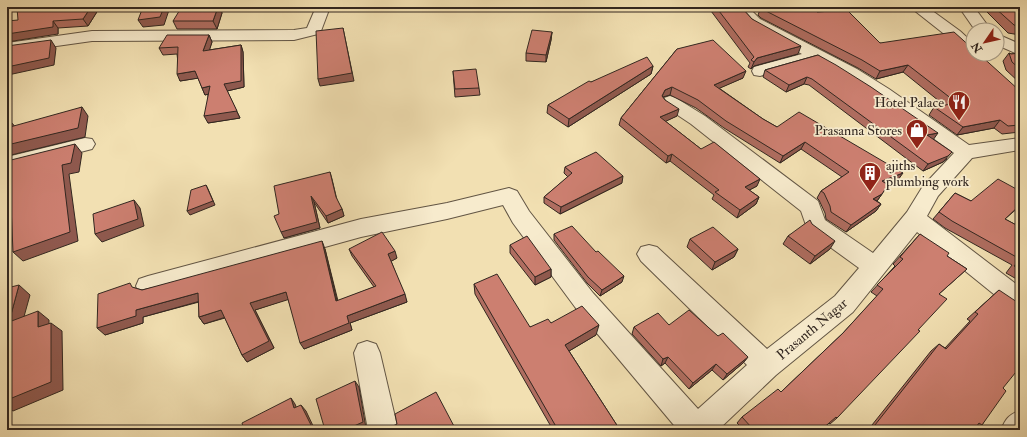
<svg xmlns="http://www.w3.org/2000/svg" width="1027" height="437" font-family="'IM FELL Double Pica',serif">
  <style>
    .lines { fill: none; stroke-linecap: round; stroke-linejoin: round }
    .minor-casing { stroke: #625544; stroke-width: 2 }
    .minor { fill: #f7ebcd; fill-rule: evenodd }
    .wall { fill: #af6d60; stroke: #322720 }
    .shaded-wall { fill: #8f594e; stroke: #322720 }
    .building { fill: #cc7f70; stroke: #322720 }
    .labels { text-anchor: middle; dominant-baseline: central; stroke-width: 3.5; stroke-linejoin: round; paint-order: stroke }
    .poi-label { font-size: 14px; fill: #322720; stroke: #f7ebcd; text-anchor: end }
    .street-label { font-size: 14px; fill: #322720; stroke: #f7ebcd }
  </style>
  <rect width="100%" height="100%" fill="#f2e0b2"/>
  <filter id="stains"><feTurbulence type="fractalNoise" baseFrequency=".005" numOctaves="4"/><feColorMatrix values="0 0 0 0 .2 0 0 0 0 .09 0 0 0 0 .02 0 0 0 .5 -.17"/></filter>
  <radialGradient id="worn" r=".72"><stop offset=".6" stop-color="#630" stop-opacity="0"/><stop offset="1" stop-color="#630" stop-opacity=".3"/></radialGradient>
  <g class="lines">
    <g class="minor-casing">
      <g id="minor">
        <polygon points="316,7 330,7 321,31 318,34 294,40 92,41 7,53 7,43 92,31 294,30 307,28"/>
        <path d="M733,7H748L760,19L857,69L889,89L969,145L1020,138V150L972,158L938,196L927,216L1020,287V312L1011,308L917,232L853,312L776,375L718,430H678L575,307L513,223L503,205L447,219L361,237L148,296L139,293L136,286L139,279L148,276L361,219L447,203L509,188L517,191L529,211L593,293L698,409L747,365L641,261L637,254L641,247L649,245L657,247L767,349L835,296L859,268L808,231L801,211L691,124L664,106L661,102L664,98L670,96L676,98L705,116L818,201L825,220L873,253L907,212L923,186L954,153C908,120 864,87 815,60L760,76L754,75L752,71L754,67L802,54L750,25Z"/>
        <polygon points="910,7 927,7 960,31 973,43 973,54 979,54 973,56 967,54 948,37"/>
        <polygon points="959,7 974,7 991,30 975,30"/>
        <polygon points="997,34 1020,44 1020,55 997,45"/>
        <polygon points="85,138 92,139 95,144 92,149 7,171 7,157"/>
        <polygon points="367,341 376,344 380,353 398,430 368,430 354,353 358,344"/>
        <path d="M1020,410V430H1001C1006,418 1008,416 1020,410Z"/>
      </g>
    </g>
    <use href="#minor" class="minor"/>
  </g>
  <g class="wall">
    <polygon points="31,7 100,7 88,26 58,28 58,34 18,20"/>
    <polygon points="192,7 220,7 222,13 217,29 177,29 173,21"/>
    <polygon points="708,7 741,7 752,19 798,54 754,66 751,69 748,67 750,63"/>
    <polygon points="761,7 817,12 880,43 1020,91 1020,132 1002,134 994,128 957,135 929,115 934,107 944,105 903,72 876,79 858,68 761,18 758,15"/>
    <polygon points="982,7 1020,7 1020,35 1008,33"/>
    <polygon points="552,32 551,40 546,62 526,61 526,53"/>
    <polygon points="209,35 212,42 209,50 241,45 243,52 244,87 227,91 240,118 208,123 208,94 205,95 198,78 180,81 177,54 163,55 159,48"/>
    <polygon points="677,49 743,78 719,88 763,119 777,127 898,180 887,184 882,194 877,201 881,204 876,211 846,232 826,219 825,213 819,200 817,198 821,191 842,177 801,149 780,163 724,128 696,108 670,95 663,97 677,116 665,121 701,149 757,186 749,190 759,197 756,204 737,218 712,199 714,195 670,161 666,163 619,125 621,118"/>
    <polygon points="1009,53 1011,54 1020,53 1020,83 1006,70 1003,61"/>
    <polygon points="818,55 933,139 947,159 943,162 923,171 809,85 804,84 786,92 763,77 765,70"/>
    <polygon points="653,66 651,74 568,127 547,113 548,105 591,82"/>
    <polygon points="453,71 479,88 480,95 455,97"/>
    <polygon points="565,167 622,183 560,214 544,203 544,197 568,177 564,173"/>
    <polygon points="330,172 332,179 337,200 342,209 344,216 328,223 314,202 320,228 284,238 279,214"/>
    <polygon points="1020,191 1020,206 1005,219 1020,227 1020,281 1006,273 1012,265 945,228 933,219 955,193 971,201"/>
    <polygon points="812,224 830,249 810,264 783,244 788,236"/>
    <polygon points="554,234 596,252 622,282 600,296 587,283 554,240"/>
    <polygon points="920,234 947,256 967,269 939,294 837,418 830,424 829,423 821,430 744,430 737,423 742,417 781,392 843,333 877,296 871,292 895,266 893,264"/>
    <polygon points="690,239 738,249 734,257 712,270 687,247"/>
    <polygon points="510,245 551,269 551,277 535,285 510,253"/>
    <polygon points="325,249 338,301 374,287 352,256 349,249 397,258 391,261 407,302 350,323 352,330 304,349 288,299 255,310 274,348 247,362 242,355 225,318 204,324 199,317 199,302 143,317 143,323 105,335 134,288 142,290"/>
    <polygon points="474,284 530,327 551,323 596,335 569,351 620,430 553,430 475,294"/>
    <polygon points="999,290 1003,388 982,425 975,428 974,430 868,430 931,351 939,344 945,348 970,321 967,319"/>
    <polygon points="669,325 718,336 748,357 743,363 723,380 712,370 689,389 665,363 661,366 632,334 634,327"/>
  </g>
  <g class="shaded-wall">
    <polygon points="91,7 100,7 88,26 83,19"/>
    <polygon points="164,7 170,7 164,25 143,27 138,20"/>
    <polygon points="218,7 220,7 222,13 217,29 213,21"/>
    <polygon points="53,21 58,28 58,34 7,42 7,34"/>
    <polygon points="343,28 354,81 320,86 318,79"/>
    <polygon points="552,32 551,40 546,62 546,55"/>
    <polygon points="209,35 212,42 207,58 203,51"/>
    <polygon points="51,40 56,48 54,65 8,75 7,76 7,67"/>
    <polygon points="241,45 243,52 244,87 227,91 240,118 208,123 204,116 224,84"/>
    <polygon points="801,46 798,54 754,66 751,69 754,62 757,58"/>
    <polygon points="908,65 903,72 876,79 880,71"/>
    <polygon points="653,66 651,74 568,127 569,119"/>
    <polygon points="195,71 199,78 180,81 177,74"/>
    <polygon points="746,71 743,78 711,92 714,85"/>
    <polygon points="807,77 804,84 786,92 789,85"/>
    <polygon points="210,86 213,93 205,95 202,88"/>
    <polygon points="672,87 670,95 663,97 662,96 665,90"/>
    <polygon points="82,107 88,116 85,137 7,156 7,145"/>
    <polygon points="679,109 677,116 658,125 660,117"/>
    <polygon points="1000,120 994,128 957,135 963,127"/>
    <polygon points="11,122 19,131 10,127"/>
    <polygon points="938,133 933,140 927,135"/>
    <polygon points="805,142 801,149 780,163 783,156"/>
    <polygon points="75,144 82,153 79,172 69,174 78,241 23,261 13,252 62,165"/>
    <polygon points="952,152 943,162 923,171 928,164"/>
    <polygon points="672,154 670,161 666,163 668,156"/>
    <polygon points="903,173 898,180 877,188 882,181"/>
    <polygon points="623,176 622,183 560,214 561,207"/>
    <polygon points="760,179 757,186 742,194 745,187"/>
    <polygon points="10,182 19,191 7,195 7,184"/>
    <polygon points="206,185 208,189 215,205 190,215 187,211"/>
    <polygon points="882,194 877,201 873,199"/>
    <polygon points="311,196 314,202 320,228 284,238 281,232"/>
    <polygon points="759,197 756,204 737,218 740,210"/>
    <polygon points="134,200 140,208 144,226 102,242 95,234"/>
    <polygon points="881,204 876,211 846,232 851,225"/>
    <polygon points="342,209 344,216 328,223 326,216"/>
    <polygon points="322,241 325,249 339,309 336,301"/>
    <polygon points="835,241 830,249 810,264 815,256"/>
    <polygon points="738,249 734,257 712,270 715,262"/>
    <polygon points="395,251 397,258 390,262 388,254"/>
    <polygon points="551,269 551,277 535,285 535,277"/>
    <polygon points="624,276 622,282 600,296 602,290"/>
    <polygon points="19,285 30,295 20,331 9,322"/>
    <polygon points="286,292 290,299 255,310 274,348 247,362 242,355 250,303"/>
    <polygon points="198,293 204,300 143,317 143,323 105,335 97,328 136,310"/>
    <polygon points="405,294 407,302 350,323 352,330 304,349 300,343 347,316"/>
    <polygon points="221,310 226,317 204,324 199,317"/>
    <polygon points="38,311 49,320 49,336 38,327"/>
    <polygon points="51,323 62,331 63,390 13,411 7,407 7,400"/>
    <polygon points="599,325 596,335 564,354 565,345"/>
    <polygon points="668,357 665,363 661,366 663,359"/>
    <polygon points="748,357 743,363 723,380 727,374"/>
    <polygon points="716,364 712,370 689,389 693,383"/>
    <polygon points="355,381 359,387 366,428 361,430 345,430"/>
    <polygon points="291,398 295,404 299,414 294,408"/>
    <polygon points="301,405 306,411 315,430 306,430"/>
  </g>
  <g class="building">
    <polygon points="31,7 91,7 83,19 53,21 53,27 7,34 7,21 18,20 17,8"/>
    <polygon points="143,7 164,7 160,17 138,20"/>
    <polygon points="192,7 218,7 213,21 173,21 181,8"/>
    <polygon points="716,7 741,7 752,19 801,46 757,58 754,62 751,60 754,57"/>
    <polygon points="761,7 812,7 817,12 847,10 880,43 954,32 973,49 973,54 979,54 1020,91 1020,125 1008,126 1000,120 963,127 934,107 957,103 908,65 880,71 862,60 764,10"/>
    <polygon points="994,7 1020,7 1020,27 1014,25"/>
    <polygon points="343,28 352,73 318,79 316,31"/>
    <polygon points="532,30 552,32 546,55 526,53"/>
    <polygon points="167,35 209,35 203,51 241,45 241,81 224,84 237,111 204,116 210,86 202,88 195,71 177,74 178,47 159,48"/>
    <polygon points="51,40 49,58 7,67 7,46"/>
    <polygon points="713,40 746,71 714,85 763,119 777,127 799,112 903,173 882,181 888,185 882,194 873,199 881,204 851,225 831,212 830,206 824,193 821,191 849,172 805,142 783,156 726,121 698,100 672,87 665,90 662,96 665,100 679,109 660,117 701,149 714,142 760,179 745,187 759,197 740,210 715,192 719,190 672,154 668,156 621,118 677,49"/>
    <polygon points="1009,53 1011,54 1020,53 1020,69 1012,62"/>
    <polygon points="818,55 836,65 871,87 938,133 927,135 952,152 948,156 928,164 812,79 807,77 789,85 765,70"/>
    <polygon points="647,57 653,66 569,119 548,105 589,81 591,82"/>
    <polygon points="476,69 479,88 455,89 453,71"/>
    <polygon points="82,107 78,128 7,145 7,123 11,122 10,127"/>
    <polygon points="75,144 71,163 62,165 70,232 13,252 10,182 7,184 7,161"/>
    <polygon points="596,152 623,176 561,207 544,197 572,173 565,167"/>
    <polygon points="330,172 336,197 342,209 326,216 311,196 317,222 281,232 274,216 279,214 274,186"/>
    <polygon points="998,179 1020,191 1020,205 1005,219 1020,227 1020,270 1014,266 1020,259 952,221 939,212 955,193 971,201"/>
    <polygon points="206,185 213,201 187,211 191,190"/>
    <polygon points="134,200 138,219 95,234 93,214"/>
    <polygon points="810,220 812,224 835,241 815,256 788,236"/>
    <polygon points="572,226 596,252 598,251 624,276 602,290 588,277 554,234"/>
    <polygon points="713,227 738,249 715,262 690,239"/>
    <polygon points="382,232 395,251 388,254 405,294 347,316 349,323 300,343 286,292 250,303 269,341 242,355 221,310 199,317 198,293 136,310 136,316 97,328 98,294 130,283 132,287 142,290 322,241 336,301 376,286 349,249"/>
    <polygon points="920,234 949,253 947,256 967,269 939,294 947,299 918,330 920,331 837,418 836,417 821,430 750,430 752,428 742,417 778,389 781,392 843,333 883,289 877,285 903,259 900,257"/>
    <polygon points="527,236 551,269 535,277 510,245"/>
    <polygon points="497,274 530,327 548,319 551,323 582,306 599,325 565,345 620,430 558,430 474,284"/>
    <polygon points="19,285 9,322 38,311 38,327 51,323 51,382 7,400 7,288"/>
    <polygon points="999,290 1020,304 1020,367 1003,388 1006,391 982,425 979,423 974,430 871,430 939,344 946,349 978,314 975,312"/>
    <polygon points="689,310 718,336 723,333 748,357 727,374 716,364 693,383 668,357 663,359 634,327 658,313 669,325"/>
    <polygon points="355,381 363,422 345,430 325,430 316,399"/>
    <polygon points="436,392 456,430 395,430 393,426 397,424 395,414"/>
    <polygon points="291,398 294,408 301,405 312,427 306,430 244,430 242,423"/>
  </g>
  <defs>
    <g id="restaurant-pin" transform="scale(1.15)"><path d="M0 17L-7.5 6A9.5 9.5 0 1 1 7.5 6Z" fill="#8f2418" stroke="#f7ebcd"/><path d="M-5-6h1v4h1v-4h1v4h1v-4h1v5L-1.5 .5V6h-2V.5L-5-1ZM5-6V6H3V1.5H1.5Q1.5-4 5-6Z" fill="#fff"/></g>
    <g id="shop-pin" transform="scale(1.15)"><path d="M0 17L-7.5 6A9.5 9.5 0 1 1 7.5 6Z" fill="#8f2418" stroke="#f7ebcd"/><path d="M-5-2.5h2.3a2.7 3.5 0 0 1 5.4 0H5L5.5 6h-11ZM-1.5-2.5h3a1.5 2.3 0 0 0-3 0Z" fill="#fff"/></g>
    <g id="building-pin" transform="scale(1.15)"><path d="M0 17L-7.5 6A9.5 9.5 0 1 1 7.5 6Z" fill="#8f2418" stroke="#f7ebcd"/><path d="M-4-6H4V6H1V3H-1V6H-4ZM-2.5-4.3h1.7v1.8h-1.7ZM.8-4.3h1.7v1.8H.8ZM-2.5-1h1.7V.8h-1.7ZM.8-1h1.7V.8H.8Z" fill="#fff"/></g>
  </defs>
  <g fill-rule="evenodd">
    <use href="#restaurant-pin" x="959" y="102"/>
    <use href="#shop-pin" x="917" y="130"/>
    <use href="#building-pin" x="870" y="173"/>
  </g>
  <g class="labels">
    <g class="poi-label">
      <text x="944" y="102">Hotel Palace</text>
      <text x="902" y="130">Prasanna Stores</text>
      <text x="886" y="165" text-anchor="start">ajiths<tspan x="886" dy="16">plumbing work</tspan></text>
    </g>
    <g class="street-label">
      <text transform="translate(812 329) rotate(-40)">Prasanth Nagar</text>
    </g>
  </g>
  <rect width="1027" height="437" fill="none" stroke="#f2e0b2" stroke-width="24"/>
  <rect x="8" y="8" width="1011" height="421" fill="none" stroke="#322720" stroke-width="2"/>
  <rect x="12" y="12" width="1003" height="413" fill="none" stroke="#322720"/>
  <g transform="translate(985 42) rotate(236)"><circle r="19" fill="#f7ebcd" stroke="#a89d88"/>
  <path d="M0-3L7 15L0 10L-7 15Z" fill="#8f2418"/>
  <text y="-6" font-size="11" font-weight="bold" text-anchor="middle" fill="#322720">N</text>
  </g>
  <rect width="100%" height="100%" filter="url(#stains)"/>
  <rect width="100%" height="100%" fill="url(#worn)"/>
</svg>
